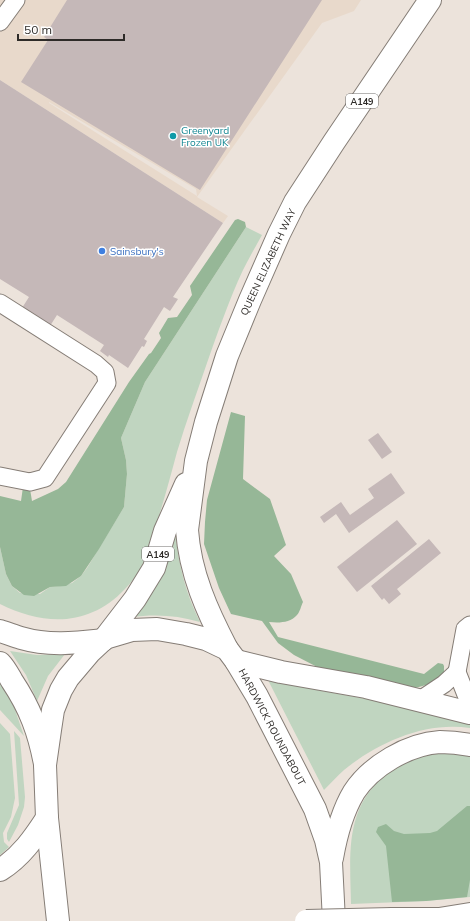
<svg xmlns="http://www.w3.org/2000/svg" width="470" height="921" font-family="Mulish,sans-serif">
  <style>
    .built { fill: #e8d9cb; fill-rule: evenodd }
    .green { fill: #c0d5c0 }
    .forest { fill: #96b797 }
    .building { fill: #c5b8b8 }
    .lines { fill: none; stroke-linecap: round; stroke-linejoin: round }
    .minor-casing { stroke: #857d76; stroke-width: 19 }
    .major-casing { stroke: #857d76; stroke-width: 24 }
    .highway-casing { stroke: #857d76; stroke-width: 24 }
    .minor { stroke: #fff; stroke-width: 17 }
    .major { stroke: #fff; stroke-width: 22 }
    .highway { stroke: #fff; stroke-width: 22 }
    .highway-bridge-casing { stroke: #857d76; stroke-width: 24; stroke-linecap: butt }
    .highway-bridge { stroke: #fff; stroke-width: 22 }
    .culture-dot { fill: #0f9aa8; stroke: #fff; stroke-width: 1.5 }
    .shop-dot { fill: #3f7fe0; stroke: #fff; stroke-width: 1.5 }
    .labels { text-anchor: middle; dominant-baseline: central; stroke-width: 3; stroke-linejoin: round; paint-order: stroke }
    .shield { fill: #fff; stroke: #6d6b68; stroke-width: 1 }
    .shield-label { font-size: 9px; font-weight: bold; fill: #2e2b28 }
    .culture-label { font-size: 10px; fill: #0d838f; stroke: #fff; text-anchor: start }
    .shop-label { font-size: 10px; fill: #366cbe; stroke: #fff; text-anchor: start }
    .street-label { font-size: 10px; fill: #2e2b28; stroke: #fff }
  </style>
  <rect width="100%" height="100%" fill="#ece3db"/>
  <path class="built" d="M0,0H361L354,11L322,23L197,197L228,216L223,223L0,80ZM49,102L196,189L197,196L49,103Z"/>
  <g class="green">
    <path d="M246,227L262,235C256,246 249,258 243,270C229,300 218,332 207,363C197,392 186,422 177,452C171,474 165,497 158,519C150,546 146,568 125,589C89,627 44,626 0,604V547L6,574L12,586L20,593L40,594L50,587L60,586L72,583L81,576L87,568L124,507L127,474L126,460L121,438L145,382Z"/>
    <path d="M175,532C179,565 185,592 200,622C177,615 155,614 131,617Z"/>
    <polygon points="10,651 37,655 65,654 48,676 37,701 26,675"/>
    <path d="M271,679L322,691L395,704L470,720V728C426,721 378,742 344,770C337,776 331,783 324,790L269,682Z"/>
    <polygon points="0,682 12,701 24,736 0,710"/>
    <polygon points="0,723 10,734 15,798 11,817 3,833 4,842 9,847 0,855"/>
    <polygon points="14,731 20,738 25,797 24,807 18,825 9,842 7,839 7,833 19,805"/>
    <path d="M470,750V897L426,901L351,904C350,853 344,806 389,772C400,764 411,757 424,753C436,750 457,751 470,750Z"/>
  </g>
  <g class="forest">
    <polygon points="238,219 245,222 246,227 145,382 121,438 126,460 127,474 124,507 99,549 81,576 66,586 50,587 34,596 24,595 12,586 6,574 0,547 0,496 21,501 23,487 30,489 32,501 58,489 66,482 129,382 149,354 151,353 161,338 159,333 168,318 177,317 192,295 190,286 235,220"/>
    <path d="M231,412L245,416L243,479L270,499L286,545L274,556L291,574L303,602C301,606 300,612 297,615C290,623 279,623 269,622L278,637L424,674L438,663L443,664L444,666V672C435,682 427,686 413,688L323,670L294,655L278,643L262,621L231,614L219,588L204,544L205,522L207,500Z"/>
    <polygon points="467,806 470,806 470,880 467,897 426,901 392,902 386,846 376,832 378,827 386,824 394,831 404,834 430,833 437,831"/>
  </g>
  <g class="building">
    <polygon points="67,0 322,0 200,190 21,82 48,40 44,37"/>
    <polygon points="0,80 223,223 173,297 178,299 170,311 164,307 144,339 147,341 144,347 142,346 128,368 109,355 108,357 100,351 104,345 57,315 50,326 22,308 29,297 0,279"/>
    <polygon points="378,433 392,452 382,459 368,440"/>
    <polygon points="391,473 405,493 349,533 336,514 324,523 320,517 341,502 350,515 374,498 368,489"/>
    <polygon points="397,520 417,544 357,592 337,567"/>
    <polygon points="429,539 441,553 397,589 401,594 389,604 384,598 382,600 371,586"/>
  </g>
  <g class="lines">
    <g class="minor-casing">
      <g id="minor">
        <polyline points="0,22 16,0"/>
        <polyline points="0,303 96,364 105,372 107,383 45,478 30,482 0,476"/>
        <polyline points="457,672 465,629 470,625"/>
        <polyline points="420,700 444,684 457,672 470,705"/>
      </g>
    </g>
    <g class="major-casing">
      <g id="major">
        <path d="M0,631C7,633 14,636 21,638C48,646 75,643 103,640"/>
        <path d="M0,663C5,668 8,674 12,681C30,708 39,732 45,764"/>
      </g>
    </g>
    <g class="highway-casing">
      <g id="highway">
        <polyline points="105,638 135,599 154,568 165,531 186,484"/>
        <path d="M227,649C207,611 190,573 187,530L196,461L206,422L227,356L250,300L279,234L295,202L334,142L430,0"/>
        <polyline points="236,661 281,672 366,687 470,713"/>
        <path d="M332,858C336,835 342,812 354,792C371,766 408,744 440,742C450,742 460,743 470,745"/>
        <path d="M0,870C21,857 34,838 47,818"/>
        <polyline points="392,919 439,919 470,914"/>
        <polyline points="58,921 47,818 45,765 50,730 53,710 61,690 68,678 90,652 105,638 132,630 157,629 186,634 206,639 227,649 236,661 257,696 315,809 326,840 331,862 334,921"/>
      </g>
    </g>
    <use href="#minor" class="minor"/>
    <use href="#major" class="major"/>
    <use href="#highway" class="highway"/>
    <g class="highway-bridge-casing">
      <polyline id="highway-bridge" points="306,921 392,919"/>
    </g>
    <use href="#highway-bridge" class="highway-bridge"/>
  </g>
  <circle class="culture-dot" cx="173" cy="136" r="4"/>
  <circle class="shop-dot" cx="102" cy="251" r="4"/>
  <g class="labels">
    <g class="shield">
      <rect x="346" y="94" width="32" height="14" rx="3"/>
      <rect x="142" y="547" width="32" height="14" rx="3"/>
    </g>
    <g class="shield-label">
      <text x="362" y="101">A149</text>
      <text x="158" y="554">A149</text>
    </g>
    <g class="culture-label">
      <text x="181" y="130">Greenyard<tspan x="181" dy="12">Frozen UK</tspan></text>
    </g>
    <g class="shop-label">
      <text x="110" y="251">Sainsbury's</text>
    </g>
    <g class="street-label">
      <text transform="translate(268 262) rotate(-65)">QUEEN ELIZABETH WAY</text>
      <text transform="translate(272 727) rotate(62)">HARDWICK ROUNDABOUT</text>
    </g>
  </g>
  <path d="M18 34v6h106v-6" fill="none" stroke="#2e2b28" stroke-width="2"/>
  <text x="24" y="34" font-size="12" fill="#2e2b28" stroke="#ffffff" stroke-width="3" paint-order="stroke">50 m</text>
</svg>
